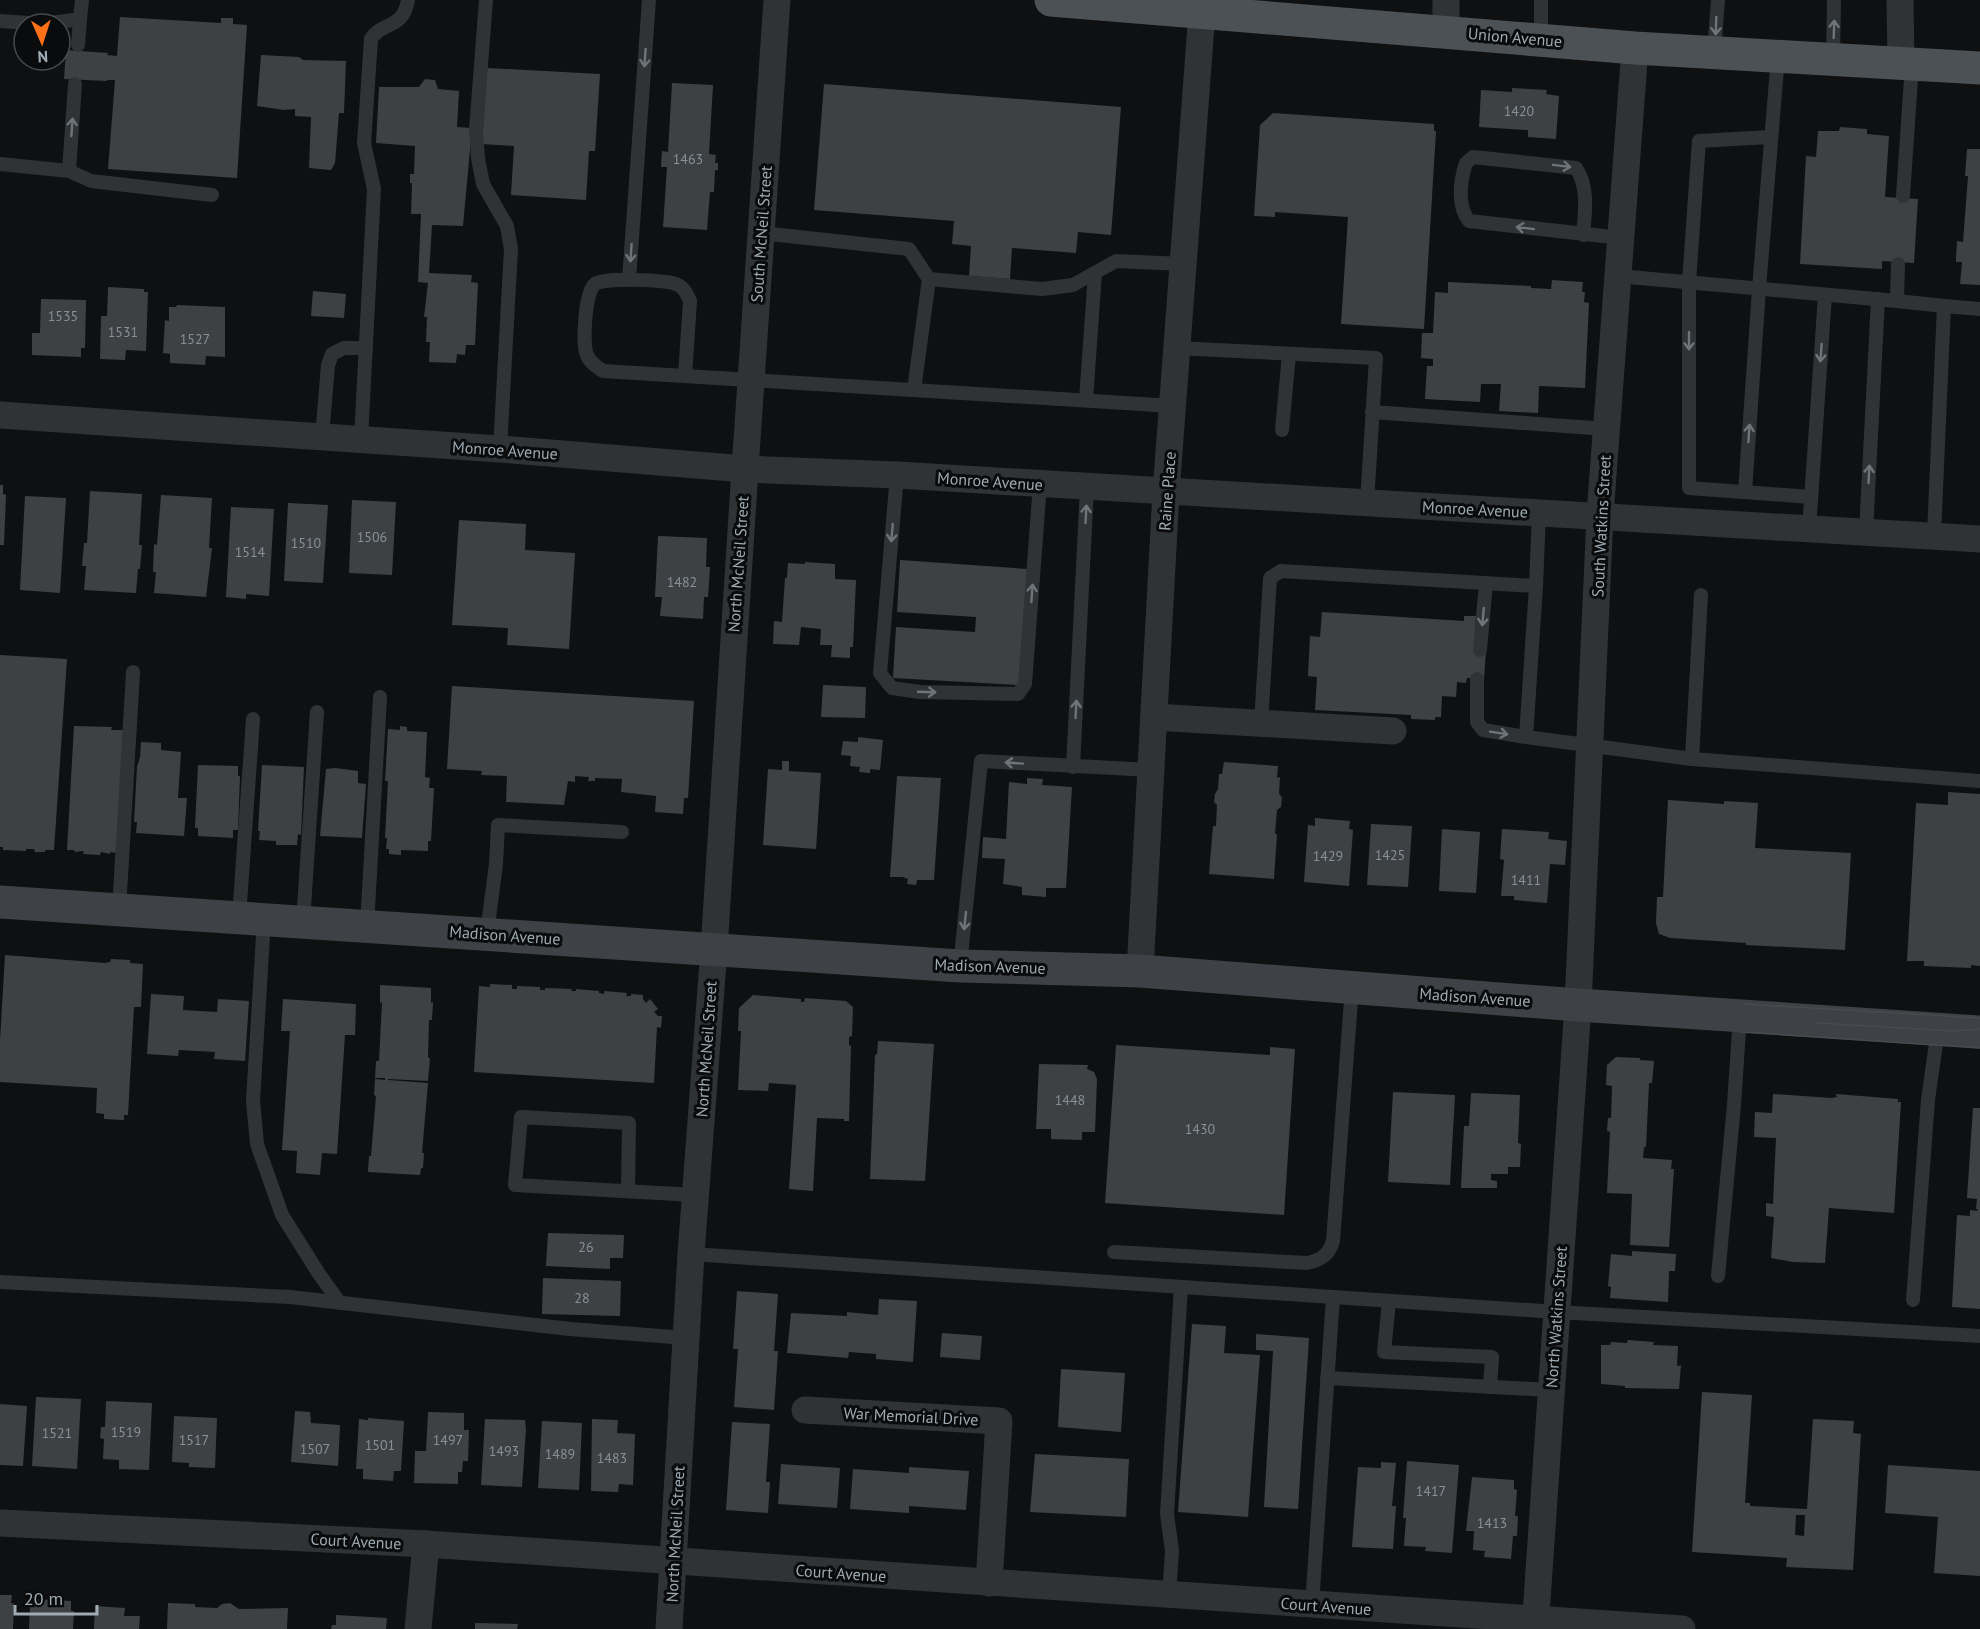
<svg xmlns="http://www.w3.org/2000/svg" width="1980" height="1629" font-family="'PT Sans',sans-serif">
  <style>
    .building { fill: #3e4144; fill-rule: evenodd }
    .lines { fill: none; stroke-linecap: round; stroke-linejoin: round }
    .lane { stroke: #303336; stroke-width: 14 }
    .street { stroke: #303336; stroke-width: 27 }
    .secondary { stroke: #3e4246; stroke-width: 33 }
    .primary { stroke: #4c5155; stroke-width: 33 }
    .tram { stroke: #474b4f; stroke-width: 1.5 }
    .oneway { stroke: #6d757b }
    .labels { text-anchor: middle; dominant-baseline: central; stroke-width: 6; stroke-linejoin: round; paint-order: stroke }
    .number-label { font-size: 14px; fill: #879097 }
    .street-label { font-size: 16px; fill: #9fabb3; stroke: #0a0b0c }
  </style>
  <rect width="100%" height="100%" fill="#0f1011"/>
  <g class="building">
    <polygon points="120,17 221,23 221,18 233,18 233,24 247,25 237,178 108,169 115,80 107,80 107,81 64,79 66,50 108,53 107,55 117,56"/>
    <polygon points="261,55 299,57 303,60 346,61 344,113 339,113 335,163 331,170 309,168 311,117 295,116 295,109 284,110 257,106"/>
    <polygon points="487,68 600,74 595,151 589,151 586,200 511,195 514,146 482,144"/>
    <polygon points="425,79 435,80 438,89 459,91 457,127 472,128 463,226 432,225 429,273 472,275 471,282 478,283 475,345 466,345 465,355 457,354 456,363 429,362 430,342 426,342 427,317 424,317 428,283 418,282 421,214 411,214 412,183 410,183 410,174 414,174 415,146 376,143 379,87 419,87"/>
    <polygon points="672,83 713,85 709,154 716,155 715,163 718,163 718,170 715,170 714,192 710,192 707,230 663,227 667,167 661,167 662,151 668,152"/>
    <polygon points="824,84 1121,107 1111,235 1078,232 1076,253 1012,248 1010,279 969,276 971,246 952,244 954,221 814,210"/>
    <polygon points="1512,88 1547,90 1546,94 1559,96 1556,139 1528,137 1528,130 1479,127 1481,90 1512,92"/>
    <polygon points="1273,113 1434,124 1434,131 1436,131 1424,329 1341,324 1348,217 1275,212 1275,217 1254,216 1260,125"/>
    <polygon points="1840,127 1867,129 1867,134 1889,136 1885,197 1918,199 1914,263 1882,261 1882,269 1800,264 1806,156 1816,157 1818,131 1839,131"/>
    <polygon points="1967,149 1980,149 1980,285 1960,284 1962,262 1956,262 1956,259 1957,241 1963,242 1968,176 1965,176"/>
    <polygon points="1552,280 1583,282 1582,292 1585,292 1584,302 1589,303 1585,388 1539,386 1538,413 1499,411 1501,384 1481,384 1480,402 1425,399 1427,366 1433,366 1433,359 1421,358 1422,333 1433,333 1435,292 1448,293 1448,282 1531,286 1531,288 1551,289"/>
    <polygon points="108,287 144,289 144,292 148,292 146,351 126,350 125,360 100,359 101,316 107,316"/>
    <polygon points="313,291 346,294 344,318 311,316"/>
    <polygon points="41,299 86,300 85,348 81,348 81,357 32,355 32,333 40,333"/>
    <polygon points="177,305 225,307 225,357 206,356 205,365 170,363 170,354 163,353 165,320 169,321 169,307 176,307"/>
    <polygon points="0,485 3,485 3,494 6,495 4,545 0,545"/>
    <polygon points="90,491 142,494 139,545 142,545 140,569 138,569 136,593 84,590 86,566 82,566 84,543 87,543"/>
    <polygon points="161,495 212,498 209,548 212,548 206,597 154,593 156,572 153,572 154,544 157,545"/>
    <polygon points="25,496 66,498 60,593 20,590"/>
    <polygon points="352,500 396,502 392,575 349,573"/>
    <polygon points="288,503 328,505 323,583 284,581"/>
    <polygon points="231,507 274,509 269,596 246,594 246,599 226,597"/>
    <polygon points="459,520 526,524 525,550 575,553 569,649 507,645 508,628 452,625"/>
    <polygon points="658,536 707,538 706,567 710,567 708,597 704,597 703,619 660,616 662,597 655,597"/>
    <polygon points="900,560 1027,569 1020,685 893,678 896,627 975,632 976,617 897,612"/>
    <polygon points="805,562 835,564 835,579 856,580 853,647 850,647 850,658 831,657 832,645 820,645 821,629 801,627 799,645 773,644 774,621 782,622 785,578 787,578 788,563 805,564"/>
    <polygon points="1322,612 1464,621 1464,616 1476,616 1474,650 1486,651 1484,679 1467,678 1466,683 1457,682 1456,697 1442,696 1441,717 1435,717 1435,720 1411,719 1411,715 1315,710 1317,677 1308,676 1310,636 1320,637"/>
    <polygon points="0,655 67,659 54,850 45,850 45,852 35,852 34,849 26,849 26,851 3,850 3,847 0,847"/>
    <polygon points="823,685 866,687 865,718 821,717"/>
    <polygon points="452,686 694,701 688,798 684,798 683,814 655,812 656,796 621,792 622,779 595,778 595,781 588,781 589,777 575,776 575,782 568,781 564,805 506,802 507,776 481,775 482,771 447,769"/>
    <polygon points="74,726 112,727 111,730 125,730 117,853 110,852 110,854 101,852 100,855 83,854 84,851 75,852 74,850 67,850"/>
    <polygon points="400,726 407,727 407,731 427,732 425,777 430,778 429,788 434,788 431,841 428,841 428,851 401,850 401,855 389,854 389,849 386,849 387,838 385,838 388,781 385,781 388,729 400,730"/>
    <polygon points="858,737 883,740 880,770 870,769 870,773 859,772 860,767 850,766 851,756 841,755 843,741 858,742"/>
    <polygon points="141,742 161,743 161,750 181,752 178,798 187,798 184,836 136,833 137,822 134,822 137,767 140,757"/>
    <polygon points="782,761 789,761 789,771 821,773 816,849 763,845 768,769 782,770"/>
    <polygon points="1224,762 1278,766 1277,778 1280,777 1279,793 1282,798 1281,807 1277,810 1275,834 1277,834 1274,879 1209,874 1213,826 1216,826 1217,805 1214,802 1215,794 1218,789 1219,774 1222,774"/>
    <polygon points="198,765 238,766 238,776 240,776 238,830 233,830 233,838 198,836 198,828 195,828"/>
    <polygon points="262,765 304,767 301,835 298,834 297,845 276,845 276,841 259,840 260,831 258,831"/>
    <polygon points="335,768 358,771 358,783 366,784 362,838 320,836 326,769"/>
    <polygon points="897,776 941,778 934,880 917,880 916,885 907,884 908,879 903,877 890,877"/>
    <polygon points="1027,778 1043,779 1042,785 1072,787 1066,888 1046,888 1046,897 1022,895 1022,887 1003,884 1005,859 982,858 983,837 1006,839 1009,782 1027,784"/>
    <polygon points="1948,792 1980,794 1980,966 1971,965 1971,968 1924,966 1924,961 1907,961 1916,803 1948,805"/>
    <polygon points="1668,800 1724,804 1724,801 1758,803 1755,848 1851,853 1845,950 1746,945 1746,943 1670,938 1659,934 1656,923 1657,897 1663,897"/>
    <polygon points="1315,818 1350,821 1349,829 1353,830 1349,886 1304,882 1308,825 1315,826"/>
    <polygon points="1371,824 1412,826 1408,887 1367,885"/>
    <polygon points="1442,829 1480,832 1476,893 1439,891"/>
    <polygon points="1502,829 1549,832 1548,839 1567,841 1565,865 1550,864 1547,903 1514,900 1514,896 1501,896 1504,860 1500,859"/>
    <polygon points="5,955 105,963 110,962 111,959 130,960 130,963 143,964 141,1007 134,1007 128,1115 124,1115 124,1120 104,1119 104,1114 96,1113 97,1088 0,1082 0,1041"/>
    <polygon points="490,984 512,985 512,989 517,989 517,986 540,987 540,990 545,990 545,988 572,989 571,991 576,991 576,989 599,991 599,993 604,994 604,991 627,993 626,996 631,996 631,994 643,995 643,999 646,1003 650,999 658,1009 654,1012 658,1016 662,1016 661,1028 657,1027 654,1083 474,1072 479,986 490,987"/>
    <polygon points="380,985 431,988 431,1003 433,1002 432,1020 429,1020 428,1058 430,1058 428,1081 388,1079 388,1080 428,1083 422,1153 424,1153 423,1168 421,1168 420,1175 368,1172 369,1156 371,1156 376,1096 374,1095 375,1079 385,1080 385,1078 375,1078 376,1061 379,1061 382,1002 380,1003"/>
    <polygon points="151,994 184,996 183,1010 217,1012 218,999 249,1001 245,1061 214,1059 215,1052 179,1050 178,1056 147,1054"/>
    <polygon points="753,995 801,999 801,1002 804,1002 805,998 846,1001 853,1007 852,1036 849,1037 849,1045 851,1046 849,1121 844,1121 844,1119 817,1118 813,1191 789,1189 796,1085 769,1083 768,1091 738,1090 741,1031 738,1031 739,1008"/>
    <polygon points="283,999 356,1004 355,1035 345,1035 337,1154 322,1153 320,1175 296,1173 297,1151 282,1150 290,1031 281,1031"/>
    <polygon points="878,1041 934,1044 925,1181 870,1179 875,1055 877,1054"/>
    <polygon points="1116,1045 1270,1055 1270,1047 1295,1049 1284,1215 1105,1203"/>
    <polygon points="1616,1057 1640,1058 1640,1060 1654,1061 1652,1083 1649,1083 1646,1147 1644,1147 1643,1158 1672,1160 1671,1169 1674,1169 1669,1247 1630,1245 1632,1194 1607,1193 1610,1132 1607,1131 1608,1118 1611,1118 1612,1086 1606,1085 1607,1065"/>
    <polygon points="1039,1064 1088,1065 1087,1069 1094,1072 1097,1079 1095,1132 1082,1132 1082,1140 1051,1139 1051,1129 1036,1129"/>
    <polygon points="1393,1092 1455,1095 1450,1185 1388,1182"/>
    <polygon points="1471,1093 1520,1095 1518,1143 1521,1144 1520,1167 1508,1167 1508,1174 1491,1174 1491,1180 1497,1181 1497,1188 1461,1188 1464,1126 1469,1126"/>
    <polygon points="1773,1094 1832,1098 1837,1097 1836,1094 1898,1099 1898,1102 1901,1102 1894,1213 1829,1208 1825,1263 1793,1262 1771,1258 1774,1217 1766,1216 1766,1203 1773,1204 1776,1138 1754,1137 1755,1112 1772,1113"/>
    <polygon points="1973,1108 1980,1108 1980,1309 1952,1307 1957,1215 1970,1216 1970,1210 1977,1211 1978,1209 1976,1209 1977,1199 1967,1198"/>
    <polygon points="548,1233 624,1235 623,1258 610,1258 610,1269 546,1266"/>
    <polygon points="1632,1251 1676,1254 1675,1271 1669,1271 1668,1302 1610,1298 1611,1287 1608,1286 1611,1254 1632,1256"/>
    <polygon points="543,1278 621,1281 620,1316 542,1314"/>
    <polygon points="737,1291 778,1294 774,1351 778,1351 774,1410 734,1407 738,1349 733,1349"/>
    <polygon points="879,1299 917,1301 913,1362 876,1359 876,1354 849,1352 848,1358 787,1353 791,1313 847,1316 847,1312 878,1315"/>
    <polygon points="1192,1324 1226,1326 1224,1353 1260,1355 1248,1517 1178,1512"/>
    <polygon points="942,1333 982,1336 980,1360 940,1357"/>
    <polygon points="1256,1334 1309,1338 1298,1509 1264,1507 1273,1351 1256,1350"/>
    <polygon points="1628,1340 1654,1342 1653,1345 1678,1346 1677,1366 1681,1365 1679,1389 1625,1388 1625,1386 1601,1384 1601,1345 1610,1345 1611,1342 1627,1343"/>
    <polygon points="1061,1369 1125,1373 1121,1432 1058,1427"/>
    <path d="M1702,1392L1752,1395L1745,1503H1750V1506L1807,1509L1813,1419L1854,1421L1853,1433L1861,1434L1853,1570L1786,1567L1787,1558L1692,1552ZM1796,1515H1805L1804,1536L1795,1535Z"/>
    <polygon points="36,1397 81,1399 77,1469 32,1466"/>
    <polygon points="106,1401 152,1403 149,1470 119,1469 119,1460 103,1459 104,1439 100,1438 101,1427 105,1427"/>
    <polygon points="0,1404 27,1406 23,1466 0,1465"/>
    <polygon points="295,1411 310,1412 311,1423 340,1425 338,1466 291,1462"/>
    <polygon points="428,1412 464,1413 464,1430 469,1430 468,1461 463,1461 462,1472 458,1472 458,1484 414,1483 415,1451 426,1451"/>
    <polygon points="174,1416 217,1418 215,1468 189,1467 189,1463 172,1462"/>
    <polygon points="368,1418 404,1421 401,1471 394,1471 393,1481 363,1479 363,1469 356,1469 359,1419 368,1420"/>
    <polygon points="485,1419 525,1420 526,1429 522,1487 481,1485"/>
    <polygon points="592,1419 618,1420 617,1433 635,1434 633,1485 619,1484 618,1492 591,1491"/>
    <polygon points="542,1421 582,1423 579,1490 538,1488"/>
    <polygon points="732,1422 770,1424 766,1482 770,1482 768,1513 726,1510"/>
    <polygon points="1035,1454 1129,1459 1126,1517 1030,1512"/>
    <polygon points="1407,1461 1459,1465 1452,1553 1425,1551 1426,1547 1404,1546 1406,1518 1403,1518"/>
    <polygon points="1381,1462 1396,1463 1392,1506 1396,1506 1393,1549 1352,1547 1358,1467 1381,1468"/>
    <polygon points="781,1464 840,1468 837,1508 778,1504"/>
    <polygon points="1888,1465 1980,1471 1980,1576 1934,1573 1938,1517 1885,1513"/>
    <polygon points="909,1467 969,1471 966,1510 909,1506 909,1513 850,1509 853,1469 909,1473"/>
    <polygon points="1472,1477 1514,1480 1514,1489 1517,1490 1515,1516 1518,1516 1517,1536 1513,1536 1511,1559 1484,1557 1485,1551 1473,1550 1474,1531 1466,1531"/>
    <polygon points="0,1595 12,1595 11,1603 14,1604 13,1629 0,1629"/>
    <polygon points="35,1599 71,1601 71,1611 74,1611 73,1629 29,1629 30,1607 34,1607"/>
    <polygon points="168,1603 195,1604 195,1607 217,1608 222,1604 230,1603 239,1609 288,1608 287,1629 167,1629"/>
    <polygon points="95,1606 125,1608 124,1616 140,1616 139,1629 94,1629"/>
    <polygon points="336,1615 387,1618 386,1629 331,1629 332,1625 336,1625"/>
    <polygon points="475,1623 518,1624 517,1629 475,1629"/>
  </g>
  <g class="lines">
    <g class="lane">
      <polyline points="486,0 476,130 478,158 483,184 507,226 511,249 500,449"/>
      <polyline points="0,21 44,24 80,19 82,0"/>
      <polyline points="1541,39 1541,0"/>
      <polyline points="78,45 80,19"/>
      <polyline points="1714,52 1718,0"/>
      <polyline points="1833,59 1834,0"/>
      <polyline points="1770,137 1699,141 1689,282 1689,488 1811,497"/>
      <polyline points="0,164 69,171 91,181 212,195"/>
      <polyline points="69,171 75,84"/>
      <polyline points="1903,196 1912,64"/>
      <polyline points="761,233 909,249 929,279 1042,289 1073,285 1116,261 1183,264"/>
      <path d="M1583,235C1585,213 1589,187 1576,168L1473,157L1466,163C1460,181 1457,206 1469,221L1621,238"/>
      <polyline points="1618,276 1897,301 1898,264"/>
      <polyline points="629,280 649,0"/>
      <polyline points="1897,301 1944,306 1934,535"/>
      <polyline points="1944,306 1980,309"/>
      <polyline points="1177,348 1376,358 1367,503"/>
      <path d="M685,376L690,301C687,294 684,287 676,284C664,280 604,277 595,284C585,291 582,344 587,355C590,363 597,367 603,371L1173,406"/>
      <polyline points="914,390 929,279"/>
      <polyline points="1086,400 1095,273"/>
      <polyline points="1372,412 1607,429"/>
      <polyline points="1282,430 1289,354"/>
      <polyline points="322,437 328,365 332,354 344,348 366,348"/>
      <path d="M361,439L374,189L364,143L371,39C382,21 403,30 408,0"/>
      <polyline points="897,475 880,673 892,688 920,692 1018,694 1025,684 1040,484"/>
      <polyline points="1745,492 1759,289 1778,56"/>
      <polyline points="1809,529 1825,295"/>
      <polyline points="1866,532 1878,299"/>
      <polyline points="1536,586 1526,737 1692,759 1980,781"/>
      <polyline points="1480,650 1486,583"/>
      <polyline points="1477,679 1477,722 1483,730 1526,737"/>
      <polyline points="1261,723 1270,578 1281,571 1536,586 1539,512"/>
      <polyline points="1692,759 1701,595"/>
      <polyline points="1073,767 1087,487"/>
      <polyline points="119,910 133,672"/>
      <polyline points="239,917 253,719"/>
      <polyline points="264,919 253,1101 257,1144 282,1215 319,1274 340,1303"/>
      <polyline points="303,922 317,712"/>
      <polyline points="367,926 380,697"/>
      <polyline points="487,933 496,864 498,825 622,832"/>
      <polyline points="960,966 981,761 1151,770"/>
      <polyline points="628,1190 629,1123 521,1117 515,1185 695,1195"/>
      <path d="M1114,1252L1307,1263C1321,1260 1329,1255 1333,1241L1352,987"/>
      <polyline points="691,1254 1557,1312 1980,1336"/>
      <polyline points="1718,1276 1734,1105 1740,1015"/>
      <polyline points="0,1282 290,1297 570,1329 686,1338"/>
      <polyline points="1913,1300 1928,1100 1938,1029"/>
      <polyline points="1389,1301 1384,1352 1492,1357 1490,1387"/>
      <polyline points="1327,1378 1551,1390"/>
      <polyline points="1169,1595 1172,1551 1167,1514 1181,1287"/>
      <polyline points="1312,1605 1333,1297"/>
    </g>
    <g class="street">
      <polyline points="1446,0 1446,31"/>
      <polyline points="1900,0 1901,63"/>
      <polyline points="0,415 500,449 745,469 897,475 1980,539"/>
      <polyline points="1154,717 1393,731"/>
      <polyline points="1140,971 1166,492 1202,12"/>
      <polyline points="805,1410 999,1421 989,1583"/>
      <polyline points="0,1523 426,1544 1682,1629"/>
      <polyline points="418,1629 426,1544"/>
      <polyline points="669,1629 691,1254 714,949 745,469 777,0"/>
      <polyline points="1535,1629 1578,1005 1600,515 1635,48"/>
    </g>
    <polyline class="secondary" points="0,902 960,966 1140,971 1578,1005 1980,1032"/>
    <polyline class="primary" points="1051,0 1635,48 1980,68"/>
    <g class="tram">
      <polyline points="1743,1004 1980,1018"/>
      <polyline points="1818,1023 1953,1031 1980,1029"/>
      <polyline points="1741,1032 1980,1048"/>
    </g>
  </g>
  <defs><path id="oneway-shaft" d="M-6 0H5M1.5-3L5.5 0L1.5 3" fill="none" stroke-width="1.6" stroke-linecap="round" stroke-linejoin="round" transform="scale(1.5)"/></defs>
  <g class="oneway">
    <use href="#oneway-shaft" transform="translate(1716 26) rotate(92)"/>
    <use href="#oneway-shaft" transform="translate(1834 29) rotate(-88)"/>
    <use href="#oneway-shaft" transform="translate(645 58) rotate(94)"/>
    <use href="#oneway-shaft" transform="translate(72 127) rotate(-86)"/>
    <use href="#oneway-shaft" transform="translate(1562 166) rotate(7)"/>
    <use href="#oneway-shaft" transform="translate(1525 228) rotate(-173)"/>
    <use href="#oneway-shaft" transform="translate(631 253) rotate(94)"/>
    <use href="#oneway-shaft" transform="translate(1689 341) rotate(90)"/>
    <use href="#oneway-shaft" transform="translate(1821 353) rotate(94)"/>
    <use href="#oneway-shaft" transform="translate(1749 433) rotate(-86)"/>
    <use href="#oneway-shaft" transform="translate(1869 474) rotate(-87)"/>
    <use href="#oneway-shaft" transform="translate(1086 514) rotate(-87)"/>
    <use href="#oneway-shaft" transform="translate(892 533) rotate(95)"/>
    <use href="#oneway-shaft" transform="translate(1032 593) rotate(-86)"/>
    <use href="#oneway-shaft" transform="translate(1483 617) rotate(95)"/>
    <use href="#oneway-shaft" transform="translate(927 692) rotate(2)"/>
    <use href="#oneway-shaft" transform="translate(1076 709) rotate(-87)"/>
    <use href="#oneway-shaft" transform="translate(1499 733) rotate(9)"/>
    <use href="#oneway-shaft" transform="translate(1014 763) rotate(-176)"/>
    <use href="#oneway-shaft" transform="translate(965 921) rotate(96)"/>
  </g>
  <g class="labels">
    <g class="number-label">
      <text x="1519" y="111">1420</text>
      <text x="688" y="159">1463</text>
      <text x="63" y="316">1535</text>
      <text x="123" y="332">1531</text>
      <text x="195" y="339">1527</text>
      <text x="372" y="537">1506</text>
      <text x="306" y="543">1510</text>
      <text x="250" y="552">1514</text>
      <text x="682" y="582">1482</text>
      <text x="1390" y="855">1425</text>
      <text x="1328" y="856">1429</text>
      <text x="1526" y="880">1411</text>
      <text x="1070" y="1100">1448</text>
      <text x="1200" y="1129">1430</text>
      <text x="586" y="1247">26</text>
      <text x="582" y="1298">28</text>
      <text x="126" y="1432">1519</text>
      <text x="57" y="1433">1521</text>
      <text x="194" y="1440">1517</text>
      <text x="448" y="1440">1497</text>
      <text x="380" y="1445">1501</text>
      <text x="315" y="1449">1507</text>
      <text x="504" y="1451">1493</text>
      <text x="560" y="1454">1489</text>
      <text x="612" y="1458">1483</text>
      <text x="1431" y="1491">1417</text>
      <text x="1492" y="1523">1413</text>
    </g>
    <g class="street-label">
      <text transform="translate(1515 37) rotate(5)">Union Avenue</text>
      <text transform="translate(761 234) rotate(-86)">South McNeil Street</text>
      <text transform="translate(505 450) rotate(4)">Monroe Avenue</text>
      <text transform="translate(990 481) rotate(4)">Monroe Avenue</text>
      <text transform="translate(1167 491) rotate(-86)">Raine Place</text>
      <text transform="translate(1475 509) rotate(3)">Monroe Avenue</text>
      <text transform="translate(1601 526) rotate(-87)">South Watkins Street</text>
      <text transform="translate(738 564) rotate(-86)">North McNeil Street</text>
      <text transform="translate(505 935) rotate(4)">Madison Avenue</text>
      <text transform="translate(990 966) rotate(2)">Madison Avenue</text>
      <text transform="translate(1475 997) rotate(4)">Madison Avenue</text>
      <text transform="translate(706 1049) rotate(-86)">North McNeil Street</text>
      <text transform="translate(1556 1317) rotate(-86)">North Watkins Street</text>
      <text transform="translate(911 1416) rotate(3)">War Memorial Drive</text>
      <text transform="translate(675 1534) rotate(-87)">North McNeil Street</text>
      <text transform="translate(356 1541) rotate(3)">Court Avenue</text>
      <text transform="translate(841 1573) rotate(4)">Court Avenue</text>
      <text transform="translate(1326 1606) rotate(4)">Court Avenue</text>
    </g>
  </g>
  <g transform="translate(42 42) rotate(177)"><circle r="28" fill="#0a0b0c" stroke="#464b4f" stroke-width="1.5"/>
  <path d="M0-4.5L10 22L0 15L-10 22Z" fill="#ff7119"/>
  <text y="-9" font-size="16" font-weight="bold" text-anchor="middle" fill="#9fabb3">N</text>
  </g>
  <path d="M15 1605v9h82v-9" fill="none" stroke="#9fabb3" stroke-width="3"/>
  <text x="24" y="1605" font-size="18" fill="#9fabb3" stroke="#0a0b0c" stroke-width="4.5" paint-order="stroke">20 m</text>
</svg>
